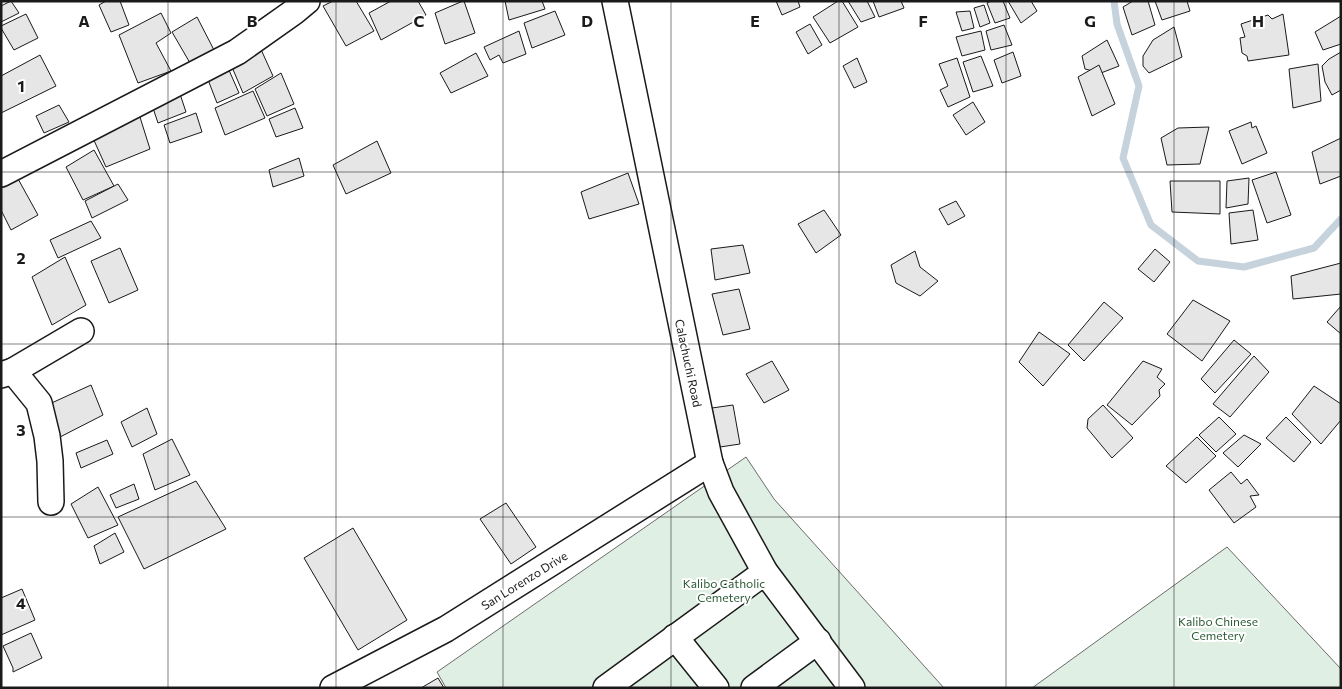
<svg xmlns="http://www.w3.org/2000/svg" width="1342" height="689" font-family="Commissioner,sans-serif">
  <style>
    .green { fill: #e0efe3; stroke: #6a6a6a }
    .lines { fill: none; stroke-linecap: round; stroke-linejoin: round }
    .stream { stroke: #c6d2dc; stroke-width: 7 }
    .building { fill: #e6e6e6; stroke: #1a1a1a }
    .minor-casing { stroke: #1a1a1a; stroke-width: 28 }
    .minor { stroke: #fff; stroke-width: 25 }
    .grid { fill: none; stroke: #1a1a1a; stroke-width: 1; stroke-opacity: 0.55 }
    .labels { text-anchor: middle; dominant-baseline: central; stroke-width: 4; stroke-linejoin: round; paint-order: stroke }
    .street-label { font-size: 12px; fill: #1a1a1a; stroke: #fff }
    .park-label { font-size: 12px; fill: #2b5a34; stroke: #fff }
    .grid-label { font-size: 16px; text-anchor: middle; font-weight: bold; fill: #1a1a1a; stroke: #fff; stroke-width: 4; stroke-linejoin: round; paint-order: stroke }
  </style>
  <rect width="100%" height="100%" fill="#fff"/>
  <g class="green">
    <polygon points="746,457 774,499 944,688 446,688 437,672"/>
    <polygon points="1227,547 1341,669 1341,688 1032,688"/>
  </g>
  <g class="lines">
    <polyline class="stream" points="1114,1 1117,24 1139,86 1123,158 1151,225 1198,261 1244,267 1314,248 1341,219"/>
  </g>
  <g class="building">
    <polygon points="11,1 19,13 1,22 1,6"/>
    <polygon points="106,1 120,1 129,25 111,32 99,5"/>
    <polygon points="333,1 356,1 374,31 346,46 323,6"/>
    <polygon points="391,1 418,1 426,15 381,40 369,13"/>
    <polygon points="463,1 464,1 475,33 445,44 435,13"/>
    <polygon points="505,1 542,1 545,9 509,20"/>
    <polygon points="776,1 798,1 800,7 782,15"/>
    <polygon points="838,1 842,1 858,27 830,43 813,17"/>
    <polygon points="848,1 867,1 875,17 861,22"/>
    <polygon points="873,1 901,1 904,8 879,17"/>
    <polygon points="991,1 1003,1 1010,18 995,23 987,3"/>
    <polygon points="1008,1 1031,1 1037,11 1021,23"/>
    <polygon points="1133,1 1148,1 1155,25 1132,35 1123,7"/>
    <polygon points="1155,1 1187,1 1190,11 1162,20"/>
    <polygon points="984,5 990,23 980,27 974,8"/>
    <polygon points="555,11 565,35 532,48 524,23"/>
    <polygon points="970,11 974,28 962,31 956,12"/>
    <polygon points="161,13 171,33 156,43 171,71 138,83 119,35"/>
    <polygon points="26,14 38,38 14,50 1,28 1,26"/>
    <polygon points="1283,14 1289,55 1248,61 1247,56 1242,53 1240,38 1245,37 1241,24 1268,15 1272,19"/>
    <polygon points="1341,16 1341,44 1323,50 1315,32"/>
    <polygon points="197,17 214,50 190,63 172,32"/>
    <polygon points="810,24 822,45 808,54 796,32"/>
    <polygon points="1004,25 1012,45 991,50 986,31"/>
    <polygon points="1174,27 1182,57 1149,73 1143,66 1143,56 1153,40"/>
    <polygon points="519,31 526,54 503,63 499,55 490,60 484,47"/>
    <polygon points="981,31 985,50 962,56 956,37"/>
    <polygon points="1107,40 1119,66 1101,73 1085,69 1082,56"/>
    <polygon points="259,45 273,76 243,93 229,60"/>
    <polygon points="1013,52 1021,76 1002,83 994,60"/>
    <polygon points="1341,52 1341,90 1332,95 1325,82 1322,66 1329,59"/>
    <polygon points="476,53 488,76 451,93 440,73"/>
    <polygon points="40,55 56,86 1,113 1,76"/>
    <polygon points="981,56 993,86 973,92 963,62"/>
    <polygon points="857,58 867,82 854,88 843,66"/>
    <polygon points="957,58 970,97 948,107 940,90 948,86 939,64"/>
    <polygon points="225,61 239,93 217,103 205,72"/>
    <polygon points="1318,64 1321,101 1293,108 1289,69"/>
    <polygon points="1099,65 1115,104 1092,116 1078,77"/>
    <polygon points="281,73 294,104 267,116 255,89"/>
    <polygon points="177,85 186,112 158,123 150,99"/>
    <polygon points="253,91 265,118 225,135 215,108"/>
    <polygon points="973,102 985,122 966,135 953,115"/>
    <polygon points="59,105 69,122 44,133 36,116"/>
    <polygon points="295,108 303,128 276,137 269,119"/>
    <polygon points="196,113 202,132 170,143 164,125"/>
    <polygon points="139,114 150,149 106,167 92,136"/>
    <polygon points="1251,122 1252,128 1256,126 1267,153 1242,164 1229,131"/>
    <polygon points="1209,127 1200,164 1167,165 1161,138 1178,128"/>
    <polygon points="1341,138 1341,176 1320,184 1312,152"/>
    <polygon points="377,141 391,173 346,194 333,165"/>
    <polygon points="94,150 114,186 83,200 66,167"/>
    <polygon points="299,158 304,176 273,187 269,170"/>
    <polygon points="1276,172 1291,215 1267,223 1252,180"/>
    <polygon points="628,173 639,204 589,219 581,192"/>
    <polygon points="17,177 38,215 11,230 1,210 1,186"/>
    <polygon points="1249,178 1248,204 1226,208 1227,181"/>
    <polygon points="1170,181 1220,181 1220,214 1172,212"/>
    <polygon points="118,184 128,200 92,218 85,201"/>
    <polygon points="956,201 965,216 948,225 939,209"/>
    <polygon points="824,210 841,235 816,253 798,224"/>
    <polygon points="1253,210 1258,240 1231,244 1229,213"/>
    <polygon points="91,221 101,238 58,258 50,240"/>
    <polygon points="743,245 750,273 715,280 711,249"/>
    <polygon points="120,248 138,290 109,303 91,261"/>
    <polygon points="1155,249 1170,262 1154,282 1138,269"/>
    <polygon points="915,251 920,267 938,281 920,296 896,283 891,265"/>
    <polygon points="65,257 86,305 52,325 32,277"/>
    <polygon points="1341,263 1341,294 1293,299 1291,276"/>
    <polygon points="739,289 750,329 723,335 712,294"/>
    <polygon points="1193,300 1230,321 1202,361 1167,334"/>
    <polygon points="1104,302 1123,318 1084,361 1068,345"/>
    <polygon points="1341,306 1341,334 1327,322"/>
    <polygon points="1039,332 1070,354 1043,386 1019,362"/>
    <polygon points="1234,340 1251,354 1215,393 1201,379"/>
    <polygon points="1254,356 1269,372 1230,417 1213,404"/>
    <polygon points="772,361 789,390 764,403 746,374"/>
    <polygon points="1143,361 1162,369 1157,377 1165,384 1159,390 1160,396 1132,425 1107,405"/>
    <polygon points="91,385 103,415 58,438 45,406"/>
    <polygon points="1314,386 1341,404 1341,420 1321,444 1292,414"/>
    <polygon points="733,405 740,444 720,447 712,408"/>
    <polygon points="1103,405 1133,438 1112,458 1087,428 1088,419"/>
    <polygon points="147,408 157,434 132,447 121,422"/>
    <polygon points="1219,417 1236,434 1216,452 1199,435"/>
    <polygon points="1286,417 1311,442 1294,462 1266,438"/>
    <polygon points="1244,435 1261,444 1238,467 1223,453"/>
    <polygon points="1197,437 1216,456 1186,483 1166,466"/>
    <polygon points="172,439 190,475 155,490 143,454"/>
    <polygon points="107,440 113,454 81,468 76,453"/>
    <polygon points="1231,472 1241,484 1247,479 1259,495 1250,496 1256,507 1234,523 1209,490"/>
    <polygon points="196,481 226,529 144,569 118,517"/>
    <polygon points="134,484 139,499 116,508 110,495"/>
    <polygon points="98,487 118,525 88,538 71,504"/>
    <polygon points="506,503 536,547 511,564 480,519"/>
    <polygon points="353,528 407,620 358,650 304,558"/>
    <polygon points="115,533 124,552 100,564 94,546"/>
    <polygon points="22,589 35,620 1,635 1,598"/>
    <polygon points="31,633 42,658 13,672 13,668 3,646"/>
    <polygon points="438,678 444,688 421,688"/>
  </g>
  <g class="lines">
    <g class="minor-casing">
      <g id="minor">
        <polyline points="615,1 710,463 721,492 765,572 852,688"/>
        <polyline points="1,174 237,52 295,11 307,1"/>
        <polyline points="13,371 81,331"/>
        <polyline points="1,375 13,371 39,403 47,436 50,461 51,502"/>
        <polyline points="675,637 716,688"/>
        <polyline points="333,688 446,629 710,463"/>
        <polyline points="606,688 765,572"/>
        <polyline points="754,688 818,641"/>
      </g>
    </g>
    <use href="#minor" class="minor"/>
  </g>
  <path class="grid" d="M168,1V688M336,1V688M503,1V688M671,1V688M839,1V688M1006,1V688M1174,1V688M1,172H1341M1,344H1341M1,517H1341"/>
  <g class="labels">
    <g class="street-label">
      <text transform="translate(689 363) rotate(78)">Calachuchi Road</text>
      <text transform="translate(524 580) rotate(-32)">San Lorenzo Drive</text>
    </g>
    <g class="park-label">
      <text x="724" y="583">Kalibo Catholic<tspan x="724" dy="14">Cemetery</tspan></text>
      <text x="1218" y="621">Kalibo Chinese<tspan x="1218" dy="14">Cemetery</tspan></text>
    </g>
  </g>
  <g class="grid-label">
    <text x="84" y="27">A</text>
    <text x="252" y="27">B</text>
    <text x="419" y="27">C</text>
    <text x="587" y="27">D</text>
    <text x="755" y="27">E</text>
    <text x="923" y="27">F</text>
    <text x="1090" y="27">G</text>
    <text x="1258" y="27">H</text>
    <text x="21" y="92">1</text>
    <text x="21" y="264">2</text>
    <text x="21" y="436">3</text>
    <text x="21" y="609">4</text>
  </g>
  <rect width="1342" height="689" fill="none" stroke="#1a1a1a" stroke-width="5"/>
</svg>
